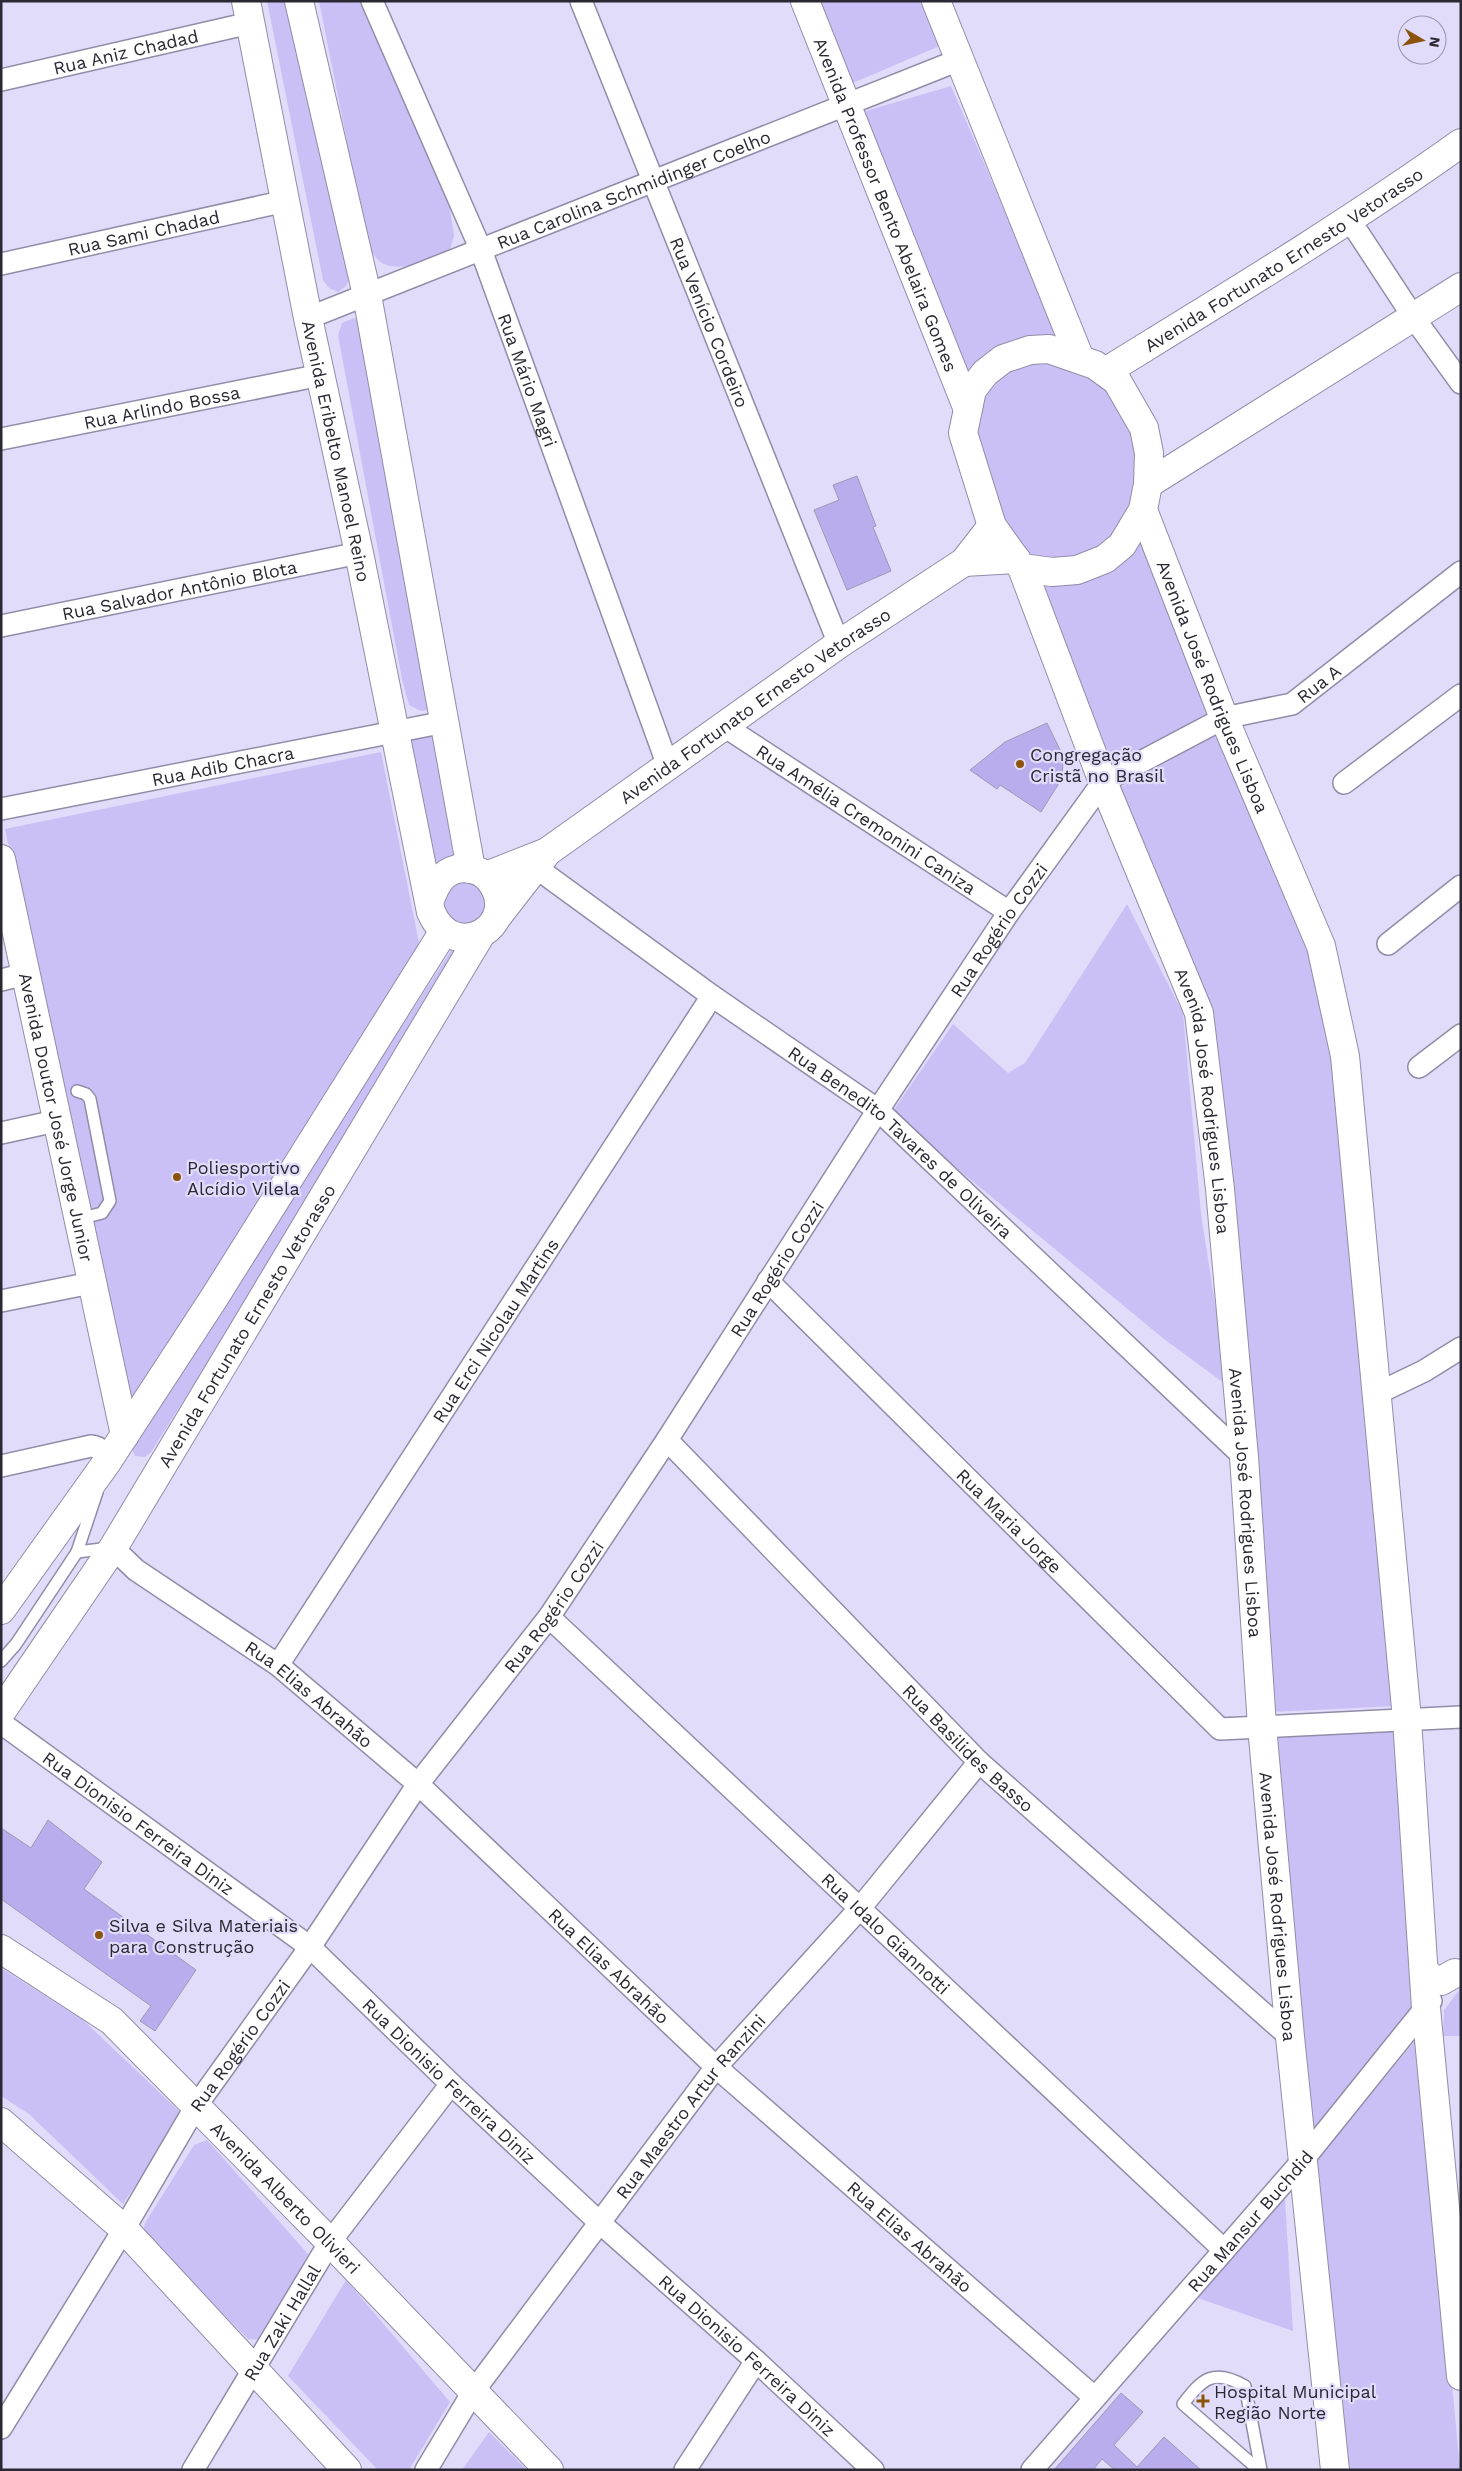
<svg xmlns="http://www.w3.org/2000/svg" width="1462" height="2471" font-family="'Work Sans',sans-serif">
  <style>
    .green { fill: #cac0f5 }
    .building { fill: #b9aded; stroke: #9e99b5 }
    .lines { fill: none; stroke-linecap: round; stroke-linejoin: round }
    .service-casing { stroke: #918ca8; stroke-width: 14 }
    .minor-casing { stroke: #918ca8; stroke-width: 24 }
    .tertiary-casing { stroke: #918ca8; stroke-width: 30 }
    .secondary-casing { stroke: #918ca8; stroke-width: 30 }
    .primary-casing { stroke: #918ca8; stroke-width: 30 }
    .service { stroke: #fff; stroke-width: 11 }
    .minor { stroke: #fff; stroke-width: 21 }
    .tertiary { stroke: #fff; stroke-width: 28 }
    .secondary { stroke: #fff; stroke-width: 28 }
    .primary { stroke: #fff; stroke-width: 28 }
    .poi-dot { fill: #8c540b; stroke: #e2dcfb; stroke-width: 2 }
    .labels { text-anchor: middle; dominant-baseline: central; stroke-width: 4.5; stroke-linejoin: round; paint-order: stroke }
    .street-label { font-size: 18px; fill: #2a2833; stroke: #e2dcfb }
    .poi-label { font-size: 18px; fill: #2a2833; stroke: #e2dcfb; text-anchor: start }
  </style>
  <rect width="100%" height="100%" fill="#e2dcfb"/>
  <g class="green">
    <polygon points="267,1 291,1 350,278 346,286 338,292 329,288 323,280"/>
    <path d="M319,1H359L449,203L454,236L449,253C431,261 404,272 384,264C378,262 372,252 368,247Z"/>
    <polygon points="815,1 923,1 942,45 848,85"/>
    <polygon points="951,86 1061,342 1020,337 988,352 965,380 859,113"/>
    <polygon points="354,318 365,323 433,709 421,711 409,705 402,679 338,335 342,323"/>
    <polygon points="1030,359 1073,366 1110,388 1134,431 1137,485 1124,522 1100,550 1073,561 1027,558 1003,521 974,430 974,410 991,377"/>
    <polygon points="1142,541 1210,714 1109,766 1035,579 1109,570 1130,557"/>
    <polygon points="1223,731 1314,948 1337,1058 1396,1706 1272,1712 1236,1199 1206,1013 1116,790"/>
    <polygon points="433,733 453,855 428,865 409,736"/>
    <polygon points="381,752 420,948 129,1405 5,829"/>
    <polygon points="462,875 492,893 482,927 446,926 441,889"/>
    <polygon points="1127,904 1183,1013 1201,1214 1228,1386 1164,1339 891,1114 953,1024 1008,1073 1025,1063"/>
    <polygon points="459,938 468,953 151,1452 145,1457 135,1456 131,1447"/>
    <polygon points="1396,1730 1414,2008 1310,2138 1271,1738"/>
    <polygon points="1,1968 83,2020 182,2114 123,2204 29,2114 1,2096"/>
    <polygon points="1461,1988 1461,2036 1443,2036 1444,2010"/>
    <polygon points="1420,2035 1460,2470 1349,2470 1315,2163"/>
    <polygon points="207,2140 308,2254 263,2340 248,2339 143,2233 145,2223 194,2145"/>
    <polygon points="1275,2198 1285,2200 1293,2331 1195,2297"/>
    <polygon points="346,2280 450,2402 409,2470 378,2470 288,2376"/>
    <polygon points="489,2432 527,2470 462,2470"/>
  </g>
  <g class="building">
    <polygon points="857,476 876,526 873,527 891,571 847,590 814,510 839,500 833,485"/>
    <polygon points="1047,723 1064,758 1061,780 1041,812 1000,785 997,789 970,770 1005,742"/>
    <polygon points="48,1820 102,1862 84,1889 196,1970 155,2031 140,2021 151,2006 1,1899 1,1828 31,1848"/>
    <polygon points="1121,2393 1143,2412 1114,2445 1137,2467 1164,2437 1201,2470 1115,2470 1102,2459 1093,2470 1054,2470"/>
  </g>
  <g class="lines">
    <g class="service-casing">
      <g id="service">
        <polyline points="77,1091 86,1094 90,1099 110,1201 102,1213 79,1219"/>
        <polyline points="77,1552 110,1548"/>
        <polyline points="1,1661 16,1644 77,1552 97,1492"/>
        <path d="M1259,2470L1183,2404C1202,2379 1213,2368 1245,2386L1261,2470"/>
      </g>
    </g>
    <g class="minor-casing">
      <g id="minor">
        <path id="s1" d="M372,1L481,250L668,766"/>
        <path id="s2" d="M581,1L839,644"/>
        <path id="s3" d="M1,80L250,23"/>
        <polyline points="1349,219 1414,318 1461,383"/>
        <path id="s4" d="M1,264L286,201"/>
        <path id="s5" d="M308,318L959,60"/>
        <path id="s6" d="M1,439L321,375"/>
        <path id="s7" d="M1,626L359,553"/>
        <path id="s8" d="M724,726L1009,912"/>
        <polyline points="1344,783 1461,695"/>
        <path id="s9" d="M1,809L445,722"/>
        <path id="s10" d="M527,861L712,996L878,1110L1244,1457"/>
        <polyline points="1388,944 1461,886"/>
        <polyline points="1,980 25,974"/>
        <polyline points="1419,1067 1461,1035"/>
        <polyline points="1,1133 56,1121"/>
        <path id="s11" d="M768,1281L1220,1729L1461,1717"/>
        <polyline points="1,1301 91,1283"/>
        <polyline points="1376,1394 1424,1371 1461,1348"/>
        <path id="s12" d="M667,1440L979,1762L1290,2037"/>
        <path d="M1,1466L91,1446C101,1447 104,1453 107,1462"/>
        <path id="s13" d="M113,1548L136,1570L278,1665L418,1784L716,2067L1094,2397"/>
        <path id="s14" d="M549,1617L1224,2250"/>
        <path id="s15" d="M278,1665L712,996"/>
        <path id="s16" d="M1,1723L310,1947L451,2084L599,2222L756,2361L873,2470"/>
        <path id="s17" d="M1,2428L124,2229L196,2106L310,1947L418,1784L549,1617L667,1440L878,1110L1009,912L1103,782L1224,718L1292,704L1461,572"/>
        <path id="s18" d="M193,2470L330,2242L451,2084"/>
        <path id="s19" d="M426,2470L473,2392L716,2067L861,1907L979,1762"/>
        <polyline points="685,2470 756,2361"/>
        <path id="s20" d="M1032,2470L1303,2160L1431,2001"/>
      </g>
    </g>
    <g class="tertiary-casing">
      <g id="tertiary">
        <path id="s21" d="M1105,372C1225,298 1346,225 1461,143"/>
        <polyline points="1148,484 1461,287"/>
        <polyline points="964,562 1016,559"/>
        <path id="s22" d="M1,859L125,1435"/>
        <path id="s23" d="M486,876L547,852L839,644L964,562L992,526"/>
        <polyline points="497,917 545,855"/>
      </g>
    </g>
    <g class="secondary-casing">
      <g id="secondary">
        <path id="s24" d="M246,1L308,318L359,553L431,912C455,967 525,923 489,879C482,870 467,867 457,869C441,873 435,886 430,900"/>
        <polyline points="299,1 367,295 471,869"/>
        <polyline points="1,1610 107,1462 214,1298 444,931"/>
        <path id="s25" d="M1,1712L113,1548L481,934"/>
        <path id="s26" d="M1,1949L112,2021L330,2242L549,2470"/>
        <polyline points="1,2122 124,2229 347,2470"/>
      </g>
    </g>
    <g class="primary-casing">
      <g id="primary">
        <path id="s27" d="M805,1L967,407"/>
        <polyline points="936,1 1080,359"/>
        <polygon points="1049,349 1095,365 1117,381 1144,428 1149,453 1148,484 1143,510 1122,545 1105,559 1077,570 1052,572 1022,568 992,526 963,433 972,390 985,373 1003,359 1030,350"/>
        <path id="s28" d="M1143,510L1224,718L1321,946L1345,1056L1407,1719L1426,2008L1461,2376"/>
        <path id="s29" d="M1022,568L1103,782L1199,1013L1220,1189L1244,1457L1262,1726L1290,2037L1335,2470"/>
        <polyline points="1424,1971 1432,1978 1441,1981 1455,1973"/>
      </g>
    </g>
    <use href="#service" class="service"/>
    <use href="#minor" class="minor"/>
    <use href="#tertiary" class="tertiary"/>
    <use href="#secondary" class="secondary"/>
    <use href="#primary" class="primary"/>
  </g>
  <g class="poi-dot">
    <circle cx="1020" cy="764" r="5"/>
    <circle cx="177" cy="1177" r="5"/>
    <circle cx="99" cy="1935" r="5"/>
    <path d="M1200.5 2393.5h5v5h5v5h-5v5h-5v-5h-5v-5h5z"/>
  </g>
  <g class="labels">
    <g class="street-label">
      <text stroke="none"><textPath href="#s3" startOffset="128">Rua Aniz Chadad</textPath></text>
      <text stroke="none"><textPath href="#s5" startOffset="350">Rua Carolina Schmidinger Coelho</textPath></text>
      <text stroke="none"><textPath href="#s27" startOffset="219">Avenida Professor Bento Abelaira Gomes</textPath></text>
      <text stroke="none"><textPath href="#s4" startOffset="146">Rua Sami Chadad</textPath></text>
      <text stroke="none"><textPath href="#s21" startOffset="211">Avenida Fortunato Ernesto Vetorasso</textPath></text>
      <text stroke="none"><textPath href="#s2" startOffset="346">Rua Venício Cordeiro</textPath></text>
      <text stroke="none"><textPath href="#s1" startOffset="410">Rua Mário Magri</textPath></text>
      <text stroke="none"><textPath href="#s6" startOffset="164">Rua Arlindo Bossa</textPath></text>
      <text stroke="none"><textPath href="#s24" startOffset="459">Avenida Eribelto Manoel Reino</textPath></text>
      <text stroke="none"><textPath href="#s7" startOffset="182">Rua Salvador Antônio Blota</textPath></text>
      <text stroke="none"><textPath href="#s17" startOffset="2222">Rua A</textPath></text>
      <text stroke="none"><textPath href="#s28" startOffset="190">Avenida José Rodrigues Lisboa</textPath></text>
      <text stroke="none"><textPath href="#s23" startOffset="320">Avenida Fortunato Ernesto Vetorasso</textPath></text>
      <text stroke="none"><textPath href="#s9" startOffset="226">Rua Adib Chacra</textPath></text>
      <text stroke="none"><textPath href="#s8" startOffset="170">Rua Amélia Cremonini Caniza</textPath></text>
      <text stroke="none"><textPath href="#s17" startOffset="1801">Rua Rogério Cozzi</textPath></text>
      <text stroke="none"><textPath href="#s29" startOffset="566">Avenida José Rodrigues Lisboa</textPath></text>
      <text stroke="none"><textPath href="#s22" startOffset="264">Avenida Doutor José Jorge Junior</textPath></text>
      <text stroke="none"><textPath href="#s10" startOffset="468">Rua Benedito Tavares de Oliveira</textPath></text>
      <text stroke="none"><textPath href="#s17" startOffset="1396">Rua Rogério Cozzi</textPath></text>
      <text stroke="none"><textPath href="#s25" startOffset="458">Avenida Fortunato Ernesto Vetorasso</textPath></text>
      <text stroke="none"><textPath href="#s15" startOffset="399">Rua Erci Nicolau Martins</textPath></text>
      <text stroke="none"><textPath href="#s29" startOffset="971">Avenida José Rodrigues Lisboa</textPath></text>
      <text stroke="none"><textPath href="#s11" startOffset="340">Rua Maria Jorge</textPath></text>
      <text stroke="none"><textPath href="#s17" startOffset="991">Rua Rogério Cozzi</textPath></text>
      <text stroke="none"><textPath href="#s13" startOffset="245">Rua Elias Abrahão</textPath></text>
      <text stroke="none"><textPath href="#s12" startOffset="431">Rua Basilides Basso</textPath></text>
      <text stroke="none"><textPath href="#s16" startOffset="170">Rua Dionisio Ferreira Diniz</textPath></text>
      <text stroke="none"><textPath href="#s29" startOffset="1376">Avenida José Rodrigues Lisboa</textPath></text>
      <text stroke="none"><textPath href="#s14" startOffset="462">Rua Idalo Giannotti</textPath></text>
      <text stroke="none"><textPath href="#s13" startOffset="650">Rua Elias Abrahão</textPath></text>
      <text stroke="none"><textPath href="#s17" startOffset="451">Rua Rogério Cozzi</textPath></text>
      <text stroke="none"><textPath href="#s16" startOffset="575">Rua Dionisio Ferreira Diniz</textPath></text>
      <text stroke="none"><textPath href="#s19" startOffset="450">Rua Maestro Artur Ranzini</textPath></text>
      <text stroke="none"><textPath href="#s26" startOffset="380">Avenida Alberto Olivieri</textPath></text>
      <text stroke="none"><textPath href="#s20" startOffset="331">Rua Mansur Buchdid</textPath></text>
      <text stroke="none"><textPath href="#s13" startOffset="1055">Rua Elias Abrahão</textPath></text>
      <text stroke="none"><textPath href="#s18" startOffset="172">Rua Zaki Hallal</textPath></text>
      <text stroke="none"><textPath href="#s16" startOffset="980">Rua Dionisio Ferreira Diniz</textPath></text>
    </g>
    <g class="poi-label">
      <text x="1030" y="754">Congregação<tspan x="1030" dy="21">Cristã no Brasil</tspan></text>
      <text x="187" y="1167">Poliesportivo<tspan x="187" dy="21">Alcídio Vilela</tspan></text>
      <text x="109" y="1925">Silva e Silva Materiais<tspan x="109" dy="21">para Construção</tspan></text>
      <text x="1214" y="2391">Hospital Municipal<tspan x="1214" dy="21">Região Norte</tspan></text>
    </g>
  </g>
  <rect width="1462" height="2471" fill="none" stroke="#2a2833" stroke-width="5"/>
  <g transform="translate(1422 40) rotate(99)"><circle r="24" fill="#e2dcfb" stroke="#9894ab"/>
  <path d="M0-4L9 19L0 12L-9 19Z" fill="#8c540b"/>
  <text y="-8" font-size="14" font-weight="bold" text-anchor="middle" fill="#2a2833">N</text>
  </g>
</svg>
